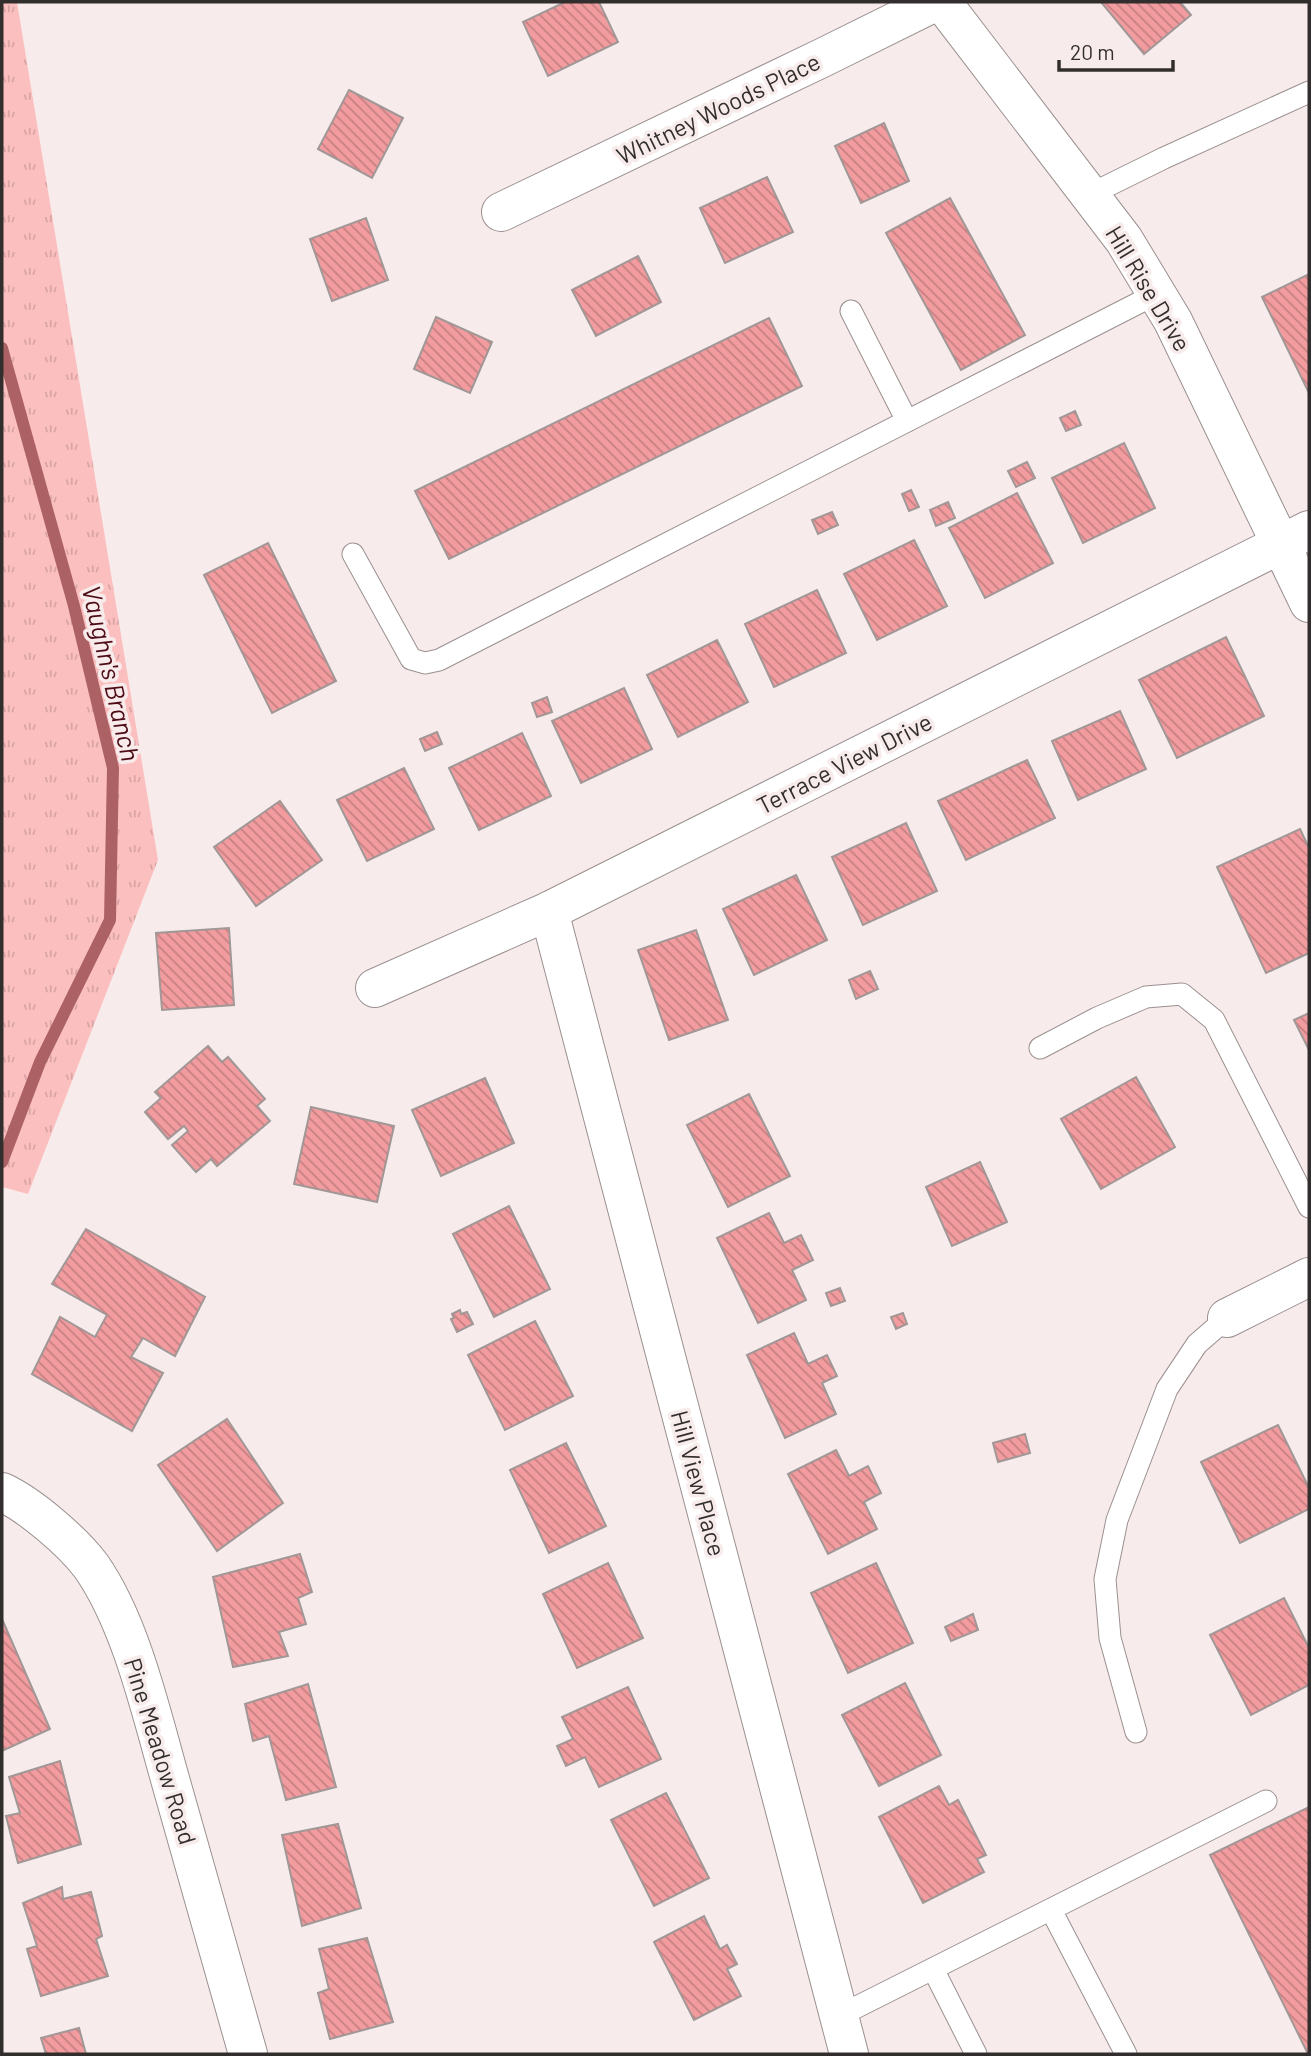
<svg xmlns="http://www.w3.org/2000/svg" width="1311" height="2056" font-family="Barlow,sans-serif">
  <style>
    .grass { fill: url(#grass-tufts) }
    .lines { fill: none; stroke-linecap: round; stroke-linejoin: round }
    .stream { stroke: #ac6265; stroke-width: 12 }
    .building { fill: url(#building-back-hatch); stroke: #a19797; stroke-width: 2 }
    .lane-casing { stroke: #9b9090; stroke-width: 23 }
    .street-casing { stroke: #9b9090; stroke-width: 40 }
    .lane { stroke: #fff; stroke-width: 21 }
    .street { stroke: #fff; stroke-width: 38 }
    .labels { text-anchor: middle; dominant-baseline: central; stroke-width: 7; stroke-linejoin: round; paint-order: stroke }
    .street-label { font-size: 24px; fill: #332e2e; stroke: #f7eceb }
    .water-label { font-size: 26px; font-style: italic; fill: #4e0c16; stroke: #f7eceb }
  </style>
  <defs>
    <pattern id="grass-tufts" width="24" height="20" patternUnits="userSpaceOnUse" patternTransform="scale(1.75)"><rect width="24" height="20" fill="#fcbfbf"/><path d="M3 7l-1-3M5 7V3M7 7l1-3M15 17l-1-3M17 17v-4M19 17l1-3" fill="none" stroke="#d8a4a4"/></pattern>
    <pattern id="building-back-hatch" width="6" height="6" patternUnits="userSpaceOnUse" patternTransform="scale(1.75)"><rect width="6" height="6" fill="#f39c9f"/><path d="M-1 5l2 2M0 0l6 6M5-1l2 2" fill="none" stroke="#c58082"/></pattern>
  </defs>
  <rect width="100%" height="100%" fill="#f7eceb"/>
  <polygon class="grass" points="2,2 17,2 158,860 28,1194 2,1187"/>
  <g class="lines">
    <polyline class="stream" points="2,348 74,606 113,768 110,920 40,1062 2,1162"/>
  </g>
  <g class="building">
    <polygon points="565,2 599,2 618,42 548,76 523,22"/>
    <polygon points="1101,2 1180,2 1191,15 1144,54"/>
    <polygon points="349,90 403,118 372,178 318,149"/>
    <polygon points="884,123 909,181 861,203 835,146"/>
    <polygon points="767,177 793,232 725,263 700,208"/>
    <polygon points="950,198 1025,335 961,370 886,233"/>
    <polygon points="366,218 388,280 332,301 310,239"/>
    <polygon points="638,256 661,302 596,336 572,290"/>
    <polygon points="1309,274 1309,393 1262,297"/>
    <polygon points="436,317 492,342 470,393 414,369"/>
    <polygon points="769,318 802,386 449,559 415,491"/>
    <polygon points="1075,411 1081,425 1066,431 1060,418"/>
    <polygon points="1124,443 1155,508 1083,543 1052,478"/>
    <polygon points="1027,462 1035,478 1016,487 1008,471"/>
    <polygon points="911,490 919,507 909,511 902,494"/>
    <polygon points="1017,493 1053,563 985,598 949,528"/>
    <polygon points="948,502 955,518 936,526 930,510"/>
    <polygon points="832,512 838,525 818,534 812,520"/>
    <polygon points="914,540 947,606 877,640 844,574"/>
    <polygon points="268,543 336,681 272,713 204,575"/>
    <polygon points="817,590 846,653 774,687 745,624"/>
    <polygon points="1226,637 1264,716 1177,758 1139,680"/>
    <polygon points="717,640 748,702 678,737 647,675"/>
    <polygon points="624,688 652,749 581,783 552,721"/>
    <polygon points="547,697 552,712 537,717 532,703"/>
    <polygon points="1120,711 1146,769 1078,800 1052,741"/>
    <polygon points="437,732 442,744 425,751 420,739"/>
    <polygon points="522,733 551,796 479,830 449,768"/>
    <polygon points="1027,760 1055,818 966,860 938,801"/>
    <polygon points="404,768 434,829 367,861 337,800"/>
    <polygon points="280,801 322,860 256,906 214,847"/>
    <polygon points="906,823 937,891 863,925 832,857"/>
    <polygon points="1300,829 1309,848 1309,953 1266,973 1217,867"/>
    <polygon points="796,875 827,940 754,975 723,909"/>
    <polygon points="229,928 234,1005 162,1010 156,933"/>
    <polygon points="696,930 728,1020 669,1040 638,950"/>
    <polygon points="870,971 878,989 856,999 849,980"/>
    <polygon points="1309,1013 1309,1050 1294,1020"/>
    <polygon points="208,1046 222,1062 228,1057 265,1099 257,1106 270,1121 217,1166 211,1159 196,1172 172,1145 188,1131 184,1126 168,1139 145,1112 161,1098 155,1092"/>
    <polygon points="1136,1077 1175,1147 1101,1189 1061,1119"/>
    <polygon points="485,1078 514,1143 441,1176 412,1110"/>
    <polygon points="749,1094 790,1176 728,1207 687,1125"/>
    <polygon points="311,1107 394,1126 377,1202 294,1184"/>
    <polygon points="980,1162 1007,1222 952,1246 926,1187"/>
    <polygon points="509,1206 550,1289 494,1317 453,1234"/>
    <polygon points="769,1213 784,1243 801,1235 813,1260 792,1270 806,1300 758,1323 717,1238"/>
    <polygon points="86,1229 205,1297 175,1356 143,1338 131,1357 163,1373 132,1431 32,1374 60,1317 95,1337 107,1315 52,1284"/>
    <polygon points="840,1288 845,1301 831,1306 826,1293"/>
    <polygon points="460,1310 461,1314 467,1312 473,1324 457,1332 451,1319 454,1318 452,1314"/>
    <polygon points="903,1313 907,1324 896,1329 891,1317"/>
    <polygon points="535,1321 573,1396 505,1430 468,1355"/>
    <polygon points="794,1333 808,1364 827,1355 837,1376 822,1383 836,1414 785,1438 747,1355"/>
    <polygon points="227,1419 283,1503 217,1551 158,1465"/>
    <polygon points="1278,1425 1309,1488 1309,1509 1240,1543 1201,1462"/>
    <polygon points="1025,1434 1030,1453 998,1462 993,1443"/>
    <polygon points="566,1443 606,1526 549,1553 510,1470"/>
    <polygon points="836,1450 849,1476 868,1466 881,1493 864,1502 877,1529 828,1554 788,1474"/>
    <polygon points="300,1554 312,1592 298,1598 306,1624 279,1632 288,1656 233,1667 213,1577"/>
    <polygon points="608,1563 643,1638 577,1668 543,1594"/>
    <polygon points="876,1563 913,1643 848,1673 811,1593"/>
    <polygon points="1284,1598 1309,1648 1309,1685 1251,1715 1210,1635"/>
    <polygon points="973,1614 978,1630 951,1641 945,1627"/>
    <polygon points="2,1619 50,1729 2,1751"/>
    <polygon points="905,1683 941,1755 879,1786 842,1715"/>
    <polygon points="308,1684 336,1787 286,1800 269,1736 253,1741 245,1704"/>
    <polygon points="628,1687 661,1759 599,1787 585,1757 566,1766 557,1746 573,1739 562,1717"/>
    <polygon points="60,1761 81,1844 18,1863 6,1816 20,1813 9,1777"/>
    <polygon points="939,1786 949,1805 958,1800 986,1855 977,1859 984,1872 923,1903 879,1817"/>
    <polygon points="666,1793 709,1878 654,1906 611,1820"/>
    <polygon points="1309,1807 1309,2054 1308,2054 1210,1855"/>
    <polygon points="338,1824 361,1908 302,1926 282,1835"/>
    <polygon points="62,1887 63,1899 91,1892 102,1936 96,1939 108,1976 41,1996 27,1949 37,1946 23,1903"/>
    <polygon points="704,1916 720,1949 727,1945 737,1964 727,1969 741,1996 694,2020 654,1942"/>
    <polygon points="367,1938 393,2022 330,2039 318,1993 329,1989 319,1949"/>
    <polygon points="79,2028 86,2054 46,2054 41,2038"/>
  </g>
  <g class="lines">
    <g class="lane-casing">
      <g id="lane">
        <polyline points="1089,195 1164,158 1309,92"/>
        <polyline points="851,311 907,421"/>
        <polyline points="353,554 411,659 425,663 439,660 1156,294"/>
        <polyline points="1040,1048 1097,1018 1146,997 1182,994 1214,1020 1309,1207"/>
        <polyline points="1136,1732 1110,1638 1105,1579 1117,1520 1167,1389 1197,1344 1227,1318"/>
        <polyline points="1051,1910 1126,2054"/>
        <polyline points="933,1969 976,2054"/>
        <polyline points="839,2016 1266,1801"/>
      </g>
    </g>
    <g class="street-casing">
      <g id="street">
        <polyline points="942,2 1124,240 1173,321 1309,603"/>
        <polyline points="501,212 824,57 935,2"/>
        <polyline points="549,911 849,2054"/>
        <polyline points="375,988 549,911 1309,530"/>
        <polyline points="1227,1318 1309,1277"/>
        <path d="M2,1492C30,1505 72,1541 91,1566C131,1623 151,1712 170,1779C196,1871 222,1962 248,2054"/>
      </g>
    </g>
    <use href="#lane" class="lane"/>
    <use href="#street" class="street"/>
  </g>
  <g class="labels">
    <g class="street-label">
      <text transform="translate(718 108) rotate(-26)">Whitney Woods Place</text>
      <text transform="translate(1149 288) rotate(59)">Hill Rise Drive</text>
      <text transform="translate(844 763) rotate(-27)">Terrace View Drive</text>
      <text transform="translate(699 1483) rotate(75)">Hill View Place</text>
      <text transform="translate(161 1751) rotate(73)">Pine Meadow Road</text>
    </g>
    <g class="water-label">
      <text transform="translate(112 673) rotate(77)">Vaughn's Branch</text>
    </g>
  </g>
  <rect width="1311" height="2056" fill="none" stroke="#332e2e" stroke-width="7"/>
  <path d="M1059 60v10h114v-10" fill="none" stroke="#332e2e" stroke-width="3.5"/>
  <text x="1070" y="60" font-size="21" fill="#332e2e" stroke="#f7eceb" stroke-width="5" paint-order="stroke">20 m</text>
</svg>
